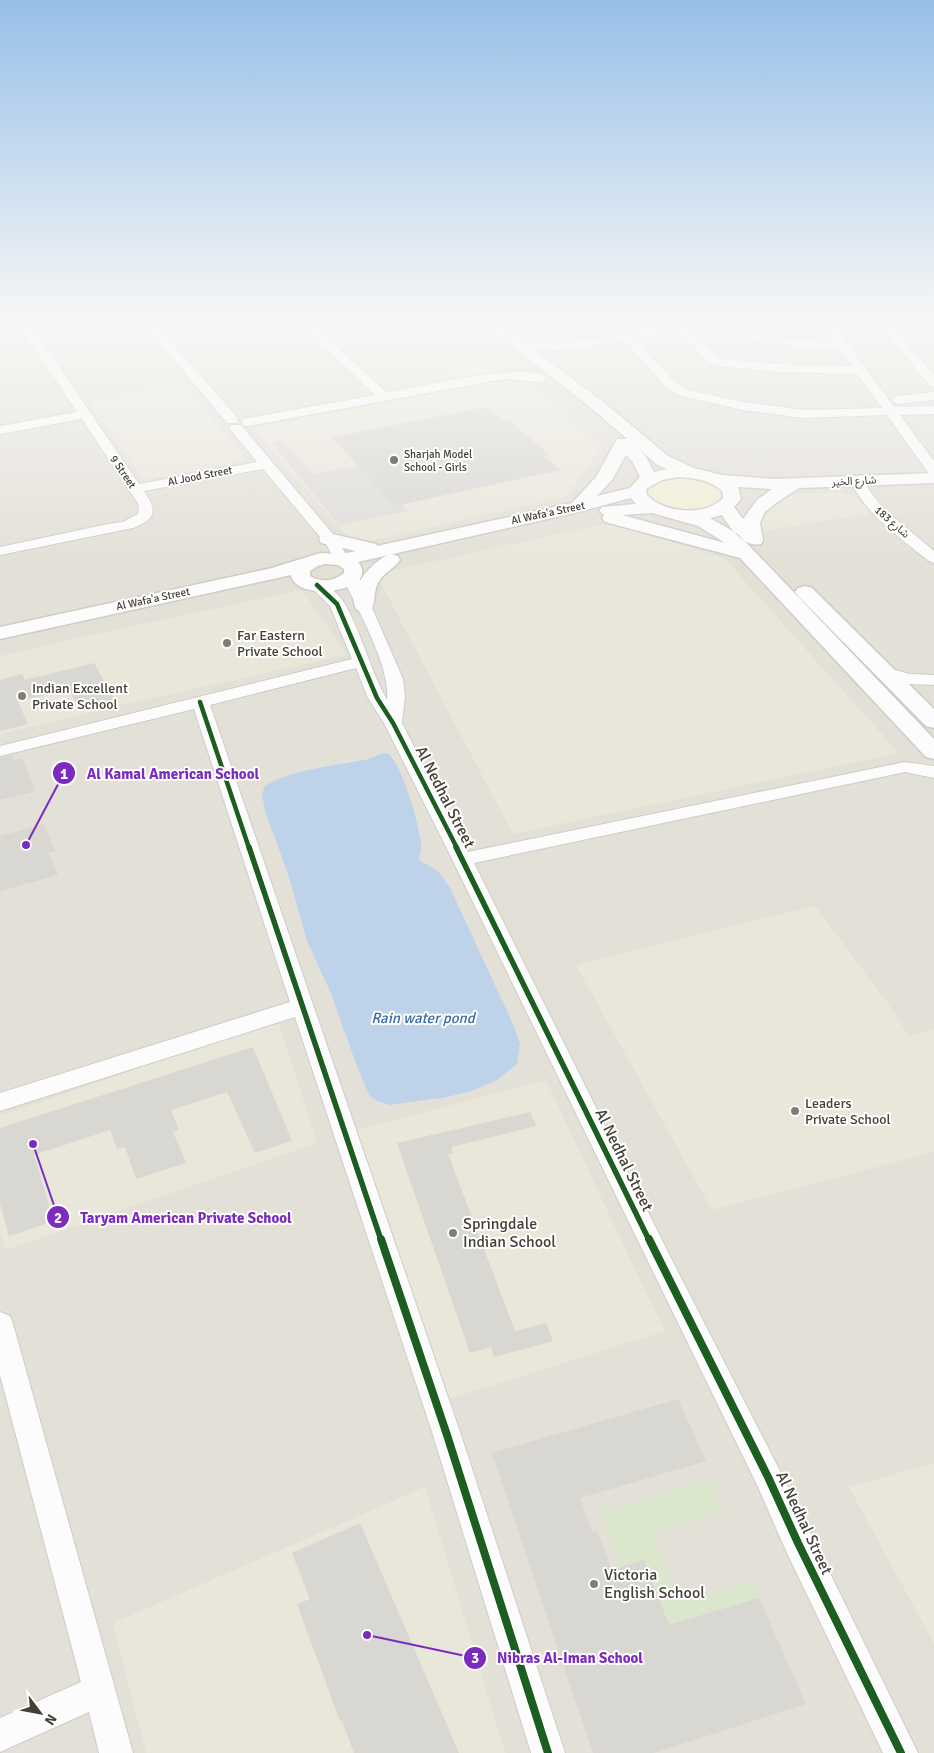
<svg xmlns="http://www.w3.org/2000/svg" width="934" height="1753" font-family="Signika,'Noto Sans Arabic',sans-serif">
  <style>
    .residential { fill: #e3e0d7 }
    .education { fill: #e9e6da }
    .green { fill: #dae7cc }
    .sand { fill: #f1eed6 }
    .parking { fill: #deddd9 }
    .water { fill: #bed3e9 }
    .building { fill: #d8d7d2 }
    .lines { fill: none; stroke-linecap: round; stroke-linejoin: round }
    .minor-casing { stroke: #cdccc7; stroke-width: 2 }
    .tertiary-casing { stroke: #cdccc7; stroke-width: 3 }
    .minor { fill: #fdfcfc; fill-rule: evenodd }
    .tertiary { fill: #fdfcfc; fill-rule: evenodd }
    .cycleway-far2-casing { stroke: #fff; stroke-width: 7 }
    .cycleway-far1-casing { stroke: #fff; stroke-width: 9 }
    .cycleway-casing { stroke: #fff; stroke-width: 11 }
    .cycleway-far2 { stroke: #1b5e20; stroke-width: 4.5 }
    .cycleway-far1 { stroke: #1b5e20; stroke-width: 5.5 }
    .cycleway { stroke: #1b5e20; stroke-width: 8 }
    .poi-dot { fill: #807d75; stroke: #fff; stroke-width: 2 }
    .labels { text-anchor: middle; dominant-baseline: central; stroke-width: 4; stroke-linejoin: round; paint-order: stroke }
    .far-poi-label { font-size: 11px; fill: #444036; stroke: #fff; text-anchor: start }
    .far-street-label { font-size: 11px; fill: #444036; stroke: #fff }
    .poi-label { font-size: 14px; fill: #444036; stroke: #fff; text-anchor: start }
    .water-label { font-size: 15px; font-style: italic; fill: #3a6ca5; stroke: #fff }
    .near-street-label { font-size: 16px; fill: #444036; stroke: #fff }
    .near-poi-label { font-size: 16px; fill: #444036; stroke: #fff; text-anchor: start }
    .leader { fill: none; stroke: #7b2cbf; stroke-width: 2 }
    .callout-dot { fill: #7b2cbf; stroke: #fff; stroke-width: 2 }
    .mark-label { font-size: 15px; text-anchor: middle; font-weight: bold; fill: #fff }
    .callout-label { font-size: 15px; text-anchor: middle; font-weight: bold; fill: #7b2cbf; stroke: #fff; stroke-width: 4; stroke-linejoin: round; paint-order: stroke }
  </style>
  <rect width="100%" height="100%" fill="#efeeea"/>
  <rect class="residential" x="0" y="321" width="934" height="1432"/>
  <g class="education">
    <polygon points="495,355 509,366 506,369 456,379 439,365"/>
    <polygon points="517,378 522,379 603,446 566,497 365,542 352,542 254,430 258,427"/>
    <polygon points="184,385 247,460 143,480 88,401"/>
    <polygon points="841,492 852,495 874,513 762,531 756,520 790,495"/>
    <polygon points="608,523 724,558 899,753 513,834 376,574"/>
    <polygon points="302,590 347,655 144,700 0,734 0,656 109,631 122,657 110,631"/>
    <polygon points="815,906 889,1005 909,1036 934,1030 934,1152 712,1210 576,965"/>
    <polygon points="278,1020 317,1143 6,1250 0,1233 0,1116"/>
    <polygon points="546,1080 638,1276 665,1331 449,1399 357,1130"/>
    <polygon points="934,1463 934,1644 849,1487"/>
    <polygon points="425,1487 505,1753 146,1753 113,1623"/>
  </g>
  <polygon class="green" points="710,1480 724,1512 652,1533 681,1604 753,1583 759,1598 669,1625 644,1560 620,1567 600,1513"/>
  <path class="sand" d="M666,477C685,477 716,475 724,496L722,502L692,513L653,507L641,489Z"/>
  <polygon class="parking" points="283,440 312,474 365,464 408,511 339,525 271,442"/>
  <path class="water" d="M383,753L389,754C403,769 419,823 421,844C422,849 420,854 419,860L439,872L450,888L513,1024L520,1044L517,1064L497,1080L472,1091L447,1097L390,1105L377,1101L369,1095L355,1061L330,991L307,941L289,877L265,811L262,794L265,786C296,768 330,767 364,760C371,759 377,755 383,753Z"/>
  <g class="building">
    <polygon points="486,407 502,421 508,420 523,432 550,455 544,456 561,470 395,506 332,437"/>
    <polygon points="94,663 116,702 80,711 69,689 18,702 28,724 0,731 0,680 22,674 25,680"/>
    <polygon points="12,755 14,760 22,758 36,791 0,800 0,758"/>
    <polygon points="44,824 55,851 48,852 58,875 0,891 0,836"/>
    <polygon points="253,1047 292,1141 255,1153 227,1092 171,1110 179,1130 173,1132 186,1163 136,1179 125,1147 117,1149 110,1130 34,1155 54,1221 9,1236 0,1204 0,1128"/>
    <polygon points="530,1112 536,1126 451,1147 453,1153 448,1154 515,1331 546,1323 553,1341 494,1357 491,1347 470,1353 397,1143"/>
    <polygon points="678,1399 706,1461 580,1498 592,1532 597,1531 612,1570 644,1560 669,1625 759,1598 806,1704 654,1753 593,1753 492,1453"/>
    <polygon points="360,1523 459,1753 354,1753 342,1721 340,1721 297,1604 310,1599 292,1553"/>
  </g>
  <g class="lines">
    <g class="minor-casing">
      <g id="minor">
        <path d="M16,321H28L139,484L257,462L229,428L231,425H241L338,540L345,553L341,562H331L328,559L331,553L326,544L263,469L144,491C157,511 157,518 133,528L0,555V547L108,524L123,522L138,514L139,505L82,419L0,434V426L77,412Z"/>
        <polygon points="141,321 153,321 237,417 238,420 237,423 227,423"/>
        <path d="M298,321H310L387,393C413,388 531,360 547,378L541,382L504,379L248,426L243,425L242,422L243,419L248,418L375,395Z"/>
        <path d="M608,321H620L628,331L674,327L669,321H681L686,326L738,321L744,322L745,326L828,322L934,321V325L893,327L934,375V387L930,386L881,327L837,329L894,407L934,406V414L900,415L934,461V475L929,474L887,415L804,418L743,410L680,396L666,387L624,341C605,344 527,358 515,346L521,342L558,343L619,335ZM740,327L741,331L748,332L745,335L747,337L766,344L840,349L852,366L778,364L721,359L692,332ZM825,329L834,342L767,337L753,332ZM680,333L708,362L718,366L778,372L857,374L882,408L804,410L743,402L688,390L674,381L633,338Z"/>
        <polygon points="934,392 934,400 897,404 891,400 897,396"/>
        <path d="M857,476L862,477L869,490L884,509L934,551V563L929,561C900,538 866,515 850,480Z"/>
        <path d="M351,573L356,575L359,578L403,679L405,696L402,723L468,852L905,762L934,766V778L905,772L474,863L672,1260L778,1467L918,1753H883L787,1553L758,1487L452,859L384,723L368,698L356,668L210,705L461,1435L565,1753H531L433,1435L295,1017L0,1111V1093L290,1002L194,709L0,756V746L352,659L330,606L309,585L312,582C323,579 339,594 345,604C362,634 370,670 387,700C391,667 357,609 343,578L346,575Z"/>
        <polygon points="887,668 910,674 934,675 934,685 909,684 881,677 879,673 881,669"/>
        <polygon points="0,1312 10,1316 13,1324 133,1753 99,1753 89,1712 0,1752 0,1718 81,1682 0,1375"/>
      </g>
    </g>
    <g class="tertiary-casing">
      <g id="tertiary">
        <path d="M480,321H496L607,405L668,456L694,468L722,475L774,479L934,473V483L799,488L776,503L764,513L760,523L763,540L761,544C744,548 730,528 722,515L710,518L738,534L934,739V759L926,757L740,558L605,522L602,518L604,515L599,511L602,507L636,504L631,498L578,512L358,562C382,591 296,604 291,575L0,639V627L272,568L320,553L341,554L356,551L321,543L319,539L321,535L328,533L376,544L377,546L572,503L596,477L617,439H627L595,411ZM635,445L656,464L667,469L654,472L645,455ZM626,455L632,461L640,477L630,488L597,496L612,480ZM679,477C695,478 710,480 722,491L723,498C705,517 664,513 647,495L646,489L662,480ZM738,487L772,489L757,500L743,519L734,507L741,499ZM652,513L698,526L725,543L622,515ZM325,564L338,565L344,569V573C334,581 322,583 310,576V571L318,566Z"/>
        <path d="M391,554L398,556L400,560C394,569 383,573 378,583C373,592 376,603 371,610L364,612L357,610C344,592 373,559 391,554Z"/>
        <polygon points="805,586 812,588 934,709 934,728 926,726 798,596 795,592 798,588"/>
      </g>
    </g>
    <use href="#minor" class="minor"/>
    <use href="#tertiary" class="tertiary"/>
    <g class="cycleway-far2-casing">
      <g id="cycleway-far2">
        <polyline points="317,585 337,604 377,698 393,723 457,848"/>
        <polyline points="200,702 249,848"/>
      </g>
    </g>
    <g class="cycleway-far1-casing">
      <g id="cycleway-far1">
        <polyline points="249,847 381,1240"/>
        <polyline points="456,847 649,1240"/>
      </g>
    </g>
    <g class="cycleway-casing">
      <g id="cycleway">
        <polyline points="381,1239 447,1435 548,1753"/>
        <polyline points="649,1239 768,1477 798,1543 901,1753"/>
      </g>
    </g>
    <use href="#cycleway-far2" class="cycleway-far2"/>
    <use href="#cycleway-far1" class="cycleway-far1"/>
    <use href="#cycleway" class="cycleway"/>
  </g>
  <linearGradient id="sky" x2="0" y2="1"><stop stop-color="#97c0e8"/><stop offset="0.57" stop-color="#f8f7f6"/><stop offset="1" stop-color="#f8f7f6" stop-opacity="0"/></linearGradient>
  <rect width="934" height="566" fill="url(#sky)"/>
  <g class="poi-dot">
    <circle cx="394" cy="460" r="5"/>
    <circle cx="227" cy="643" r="5"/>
    <circle cx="22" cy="696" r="5"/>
    <circle cx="795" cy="1111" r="5"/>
    <circle cx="453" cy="1233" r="5"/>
    <circle cx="594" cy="1584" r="5"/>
  </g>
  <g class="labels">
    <g class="far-poi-label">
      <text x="404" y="454">Sharjah Model<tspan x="404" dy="13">School - Girls</tspan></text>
    </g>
    <g class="far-street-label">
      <text transform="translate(123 472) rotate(56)">9 Street</text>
      <text transform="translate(200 476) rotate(-11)">Al Jood Street</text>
      <text transform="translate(854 481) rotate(-3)">شارع الخير</text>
      <text transform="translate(548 513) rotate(-12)">Al Wafa'a Street</text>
      <text transform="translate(892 522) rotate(41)">شارع 183</text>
      <text transform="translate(153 599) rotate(-12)">Al Wafa'a Street</text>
    </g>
    <g class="poi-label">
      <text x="237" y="635">Far Eastern<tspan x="237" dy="16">Private School</tspan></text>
      <text x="32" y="688">Indian Excellent<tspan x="32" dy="16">Private School</tspan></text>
      <text x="805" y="1103">Leaders<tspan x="805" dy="16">Private School</tspan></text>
    </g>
    <g class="water-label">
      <text x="423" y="1018">Rain water pond</text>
    </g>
    <g class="near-street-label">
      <text transform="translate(445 797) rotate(63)">Al Nedhal Street</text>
      <text transform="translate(624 1160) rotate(64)">Al Nedhal Street</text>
      <text transform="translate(804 1523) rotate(65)">Al Nedhal Street</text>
    </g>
    <g class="near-poi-label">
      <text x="463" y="1224">Springdale<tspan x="463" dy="18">Indian School</tspan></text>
      <text x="604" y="1575">Victoria<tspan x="604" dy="18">English School</tspan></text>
    </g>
  </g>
  <path class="leader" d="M26 845L64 773M33 1144L58 1217M367 1635L475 1658"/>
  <g class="callout-dot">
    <circle cx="26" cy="845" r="5"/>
    <circle cx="33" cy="1144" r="5"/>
    <circle cx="367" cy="1635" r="5"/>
    <circle cx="64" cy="773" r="12"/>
    <circle cx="58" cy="1217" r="12"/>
    <circle cx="475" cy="1658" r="12"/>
  </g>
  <g class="mark-label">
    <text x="64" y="779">1</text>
    <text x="58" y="1223">2</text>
    <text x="475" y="1663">3</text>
  </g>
  <g class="callout-label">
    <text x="173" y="779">Al Kamal American School</text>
    <text x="186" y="1223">Taryam American Private School</text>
    <text x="570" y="1663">Nibras Al-Iman School</text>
  </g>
  <g transform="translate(40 1713) rotate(122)" stroke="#ffffff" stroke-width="4" paint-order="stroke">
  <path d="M0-4L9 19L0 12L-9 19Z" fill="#444036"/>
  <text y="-8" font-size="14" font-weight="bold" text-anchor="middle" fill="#444036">N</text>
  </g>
</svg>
